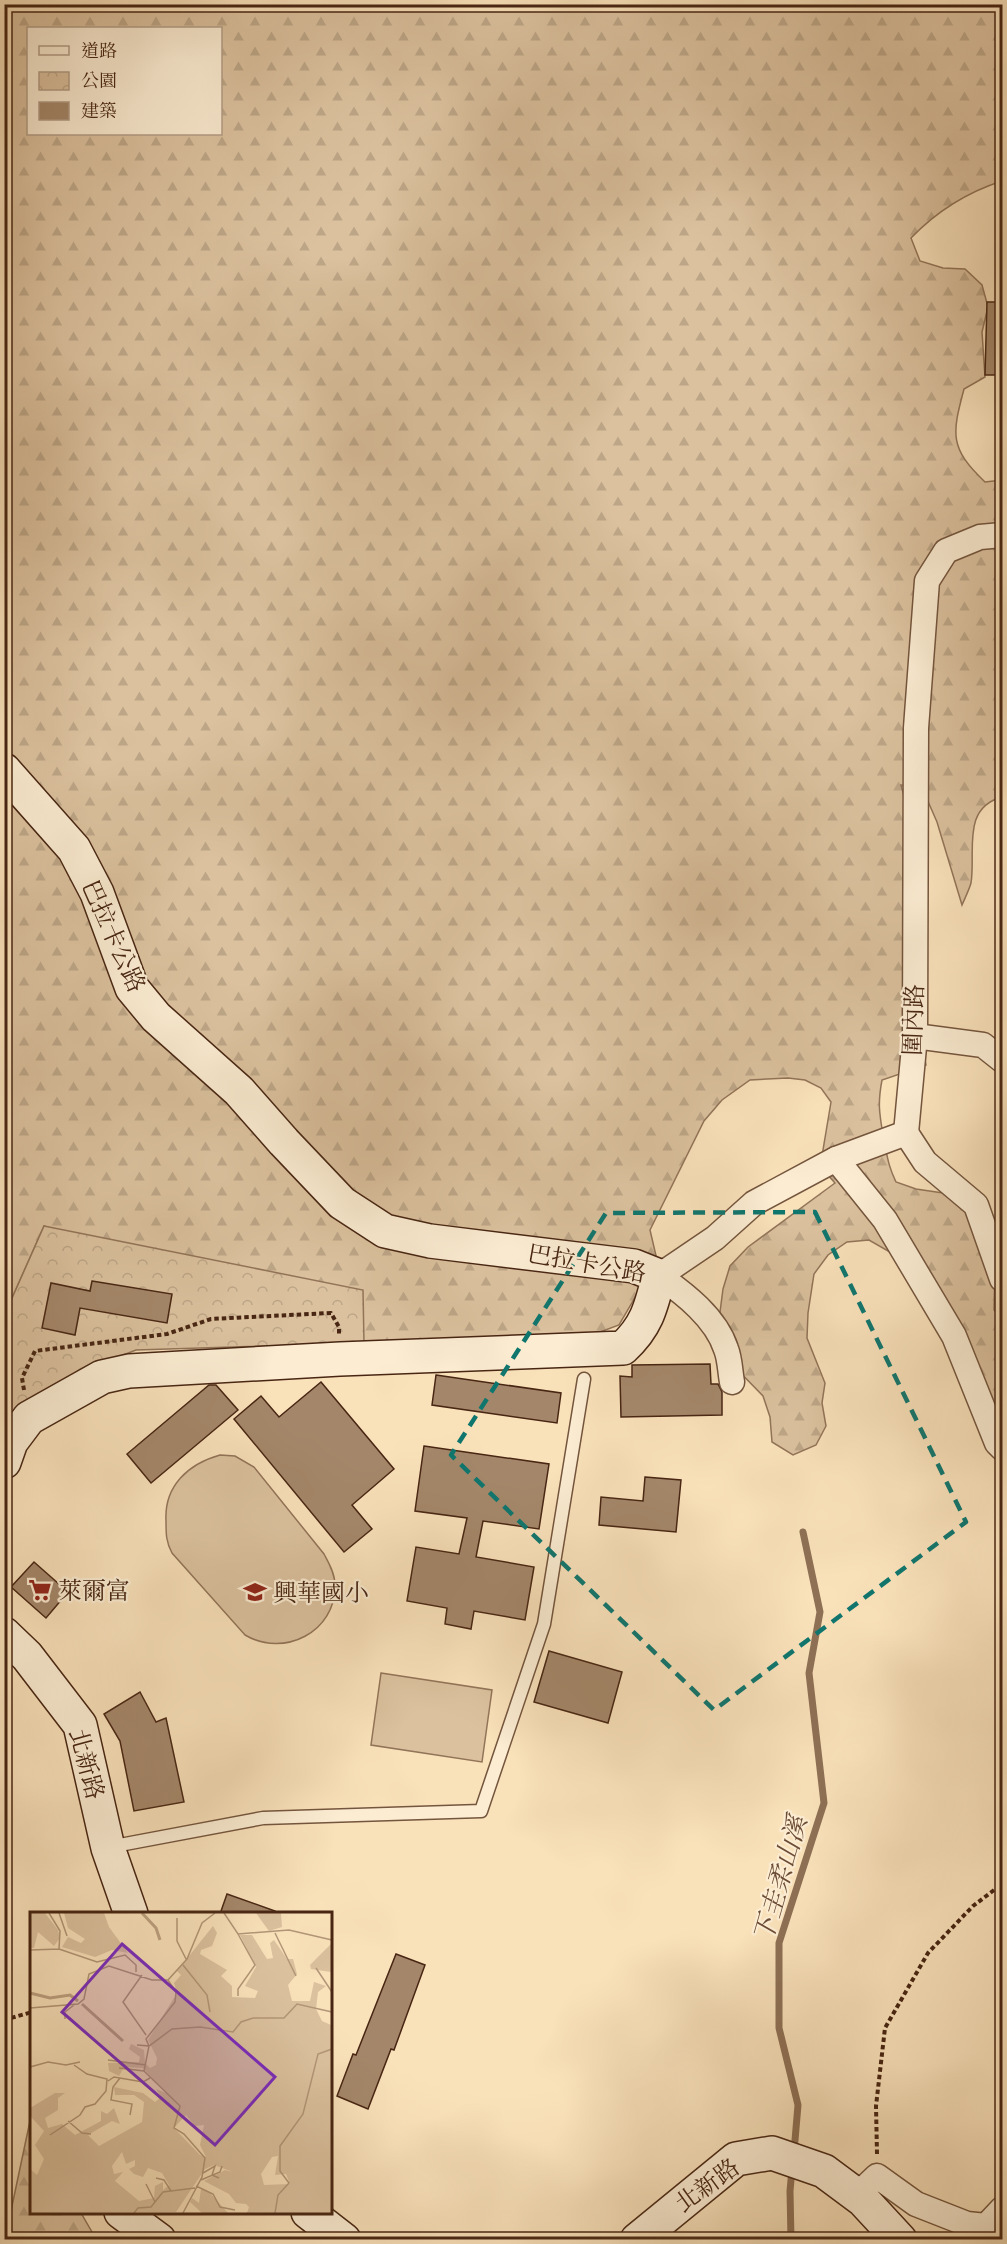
<svg xmlns="http://www.w3.org/2000/svg" width="1007" height="2244" font-family="'EB Garamond','Noto Serif TC',serif">
  <style>
    .grass { fill: #dbc19e; stroke: #927458; stroke-width: 1.5 }
    .forest { fill: url(#forest-firs); stroke: #927458; stroke-width: 1.5; fill-rule: evenodd }
    .park { fill: url(#park-crowns); stroke: #927458; stroke-width: 1.5 }
    .lines { fill: none; stroke-linecap: round; stroke-linejoin: round }
    .stream { stroke: #8e7055; stroke-width: 7 }
    .building { fill: #a4876a; stroke: #482613; stroke-width: 1.5 }
    .lane-casing { stroke: #74553d; stroke-width: 15 }
    .street-casing { stroke: #74553d; stroke-width: 27 }
    .secondary-casing { stroke: #482613; stroke-width: 36 }
    .path { stroke: #482613; stroke-width: 4; stroke-dasharray: 4.5 3; stroke-linecap: butt }
    .lane { stroke: #fbecd2; stroke-width: 12 }
    .street { stroke: #fbecd2; stroke-width: 24 }
    .secondary { stroke: #fbecd2; stroke-width: 33 }
    .marked { fill: none; stroke: #0f766e; stroke-width: 4.5; stroke-dasharray: 12 8; stroke-linejoin: round }
    .labels { text-anchor: middle; dominant-baseline: central; stroke-width: 4.5; stroke-linejoin: round; paint-order: stroke }
    .street-label { font-size: 24px; fill: #482613; stroke: #fbecd2 }
    .poi-label { font-size: 24px; fill: #482613; stroke: #fbecd2; text-anchor: start }
    .water-label { font-size: 26px; font-style: italic; fill: #6b4b34; stroke: #fbecd2 }
    .inset-river { fill: none; stroke: #bda181; stroke-width: 3 }
    .inset-road { fill: none; stroke: #b29677; stroke-width: 1.5 }
    .view { fill: #7b2cbf; fill-opacity: 0.15; stroke: #7b2cbf; stroke-width: 3 }
    .inset-edge { fill: none; stroke: #482613; stroke-width: 3 }
  </style>
  <defs>
    <pattern id="forest-firs" width="22" height="20" patternUnits="userSpaceOnUse" patternTransform="scale(1.5)"><rect width="22" height="20" fill="#dbc19e"/><path d="M5 1l3.5 6h-7zM16 11l3.5 6h-7z" fill="#bda687"/></pattern>
    <pattern id="park-crowns" width="20" height="18" patternUnits="userSpaceOnUse" patternTransform="scale(1.5)"><rect width="20" height="18" fill="#dbc19e"/><path d="M2 6a3 3 0 1 1 6 0M12 15a3 3 0 1 1 6 0" fill="none" stroke="#bda687"/></pattern>
  </defs>
  <rect width="100%" height="100%" fill="#f9e1ba"/>
  <filter id="stains"><feTurbulence type="fractalNoise" baseFrequency=".00333" numOctaves="4"/><feColorMatrix values="0 0 0 0 .2 0 0 0 0 .09 0 0 0 0 .02 0 0 0 .5 -.17"/></filter>
  <radialGradient id="worn" r=".72"><stop offset=".6" stop-color="#630" stop-opacity="0"/><stop offset="1" stop-color="#630" stop-opacity=".3"/></radialGradient>
  <g class="grass">
    <path d="M220,1455L235,1456L254,1467L324,1554C329,1563 335,1574 335,1585C336,1632 284,1658 245,1635L172,1553C166,1542 166,1534 166,1521C164,1486 188,1464 220,1455Z"/>
    <polygon points="381,1673 492,1690 482,1762 371,1745"/>
  </g>
  <g class="forest">
    <path d="M5,5H1002V181C968,192 936,212 911,238L920,261L943,268L965,269L982,285L988,307L982,332L985,377L964,389C952,434 949,448 985,482L1002,480V797C961,808 976,852 971,883C969,890 965,898 962,905L937,822L923,790L901,785L907,807L922,1045L926,1065L882,1080C877,1106 880,1116 884,1141C888,1159 888,1165 896,1182L916,1189L943,1193L962,1207L978,1226L995,1272L994,1310L1002,1318V1409L982,1393L908,1277L890,1252L869,1240L847,1242L828,1255L814,1274L808,1313L807,1338L825,1383L822,1403L826,1426L816,1445L793,1455L772,1442L770,1417L763,1396L729,1361L720,1339V1312L723,1289L730,1266L748,1247L835,1183L824,1171L822,1156L831,1102L821,1088L805,1080L788,1078L750,1080L722,1100L704,1121L650,1230L657,1260L619,1325L584,1338L364,1343L44,1226L5,1314ZM28,28H220V134H28Z"/>
    <polygon points="30,2121 32,2212 81,2213 96,2239 5,2239"/>
  </g>
  <polygon class="park" points="44,1226 363,1290 364,1343 136,1350 79,1372 9,1417 5,1402 5,1314"/>
  <g class="lines">
    <g class="stream">
      <polyline points="794,2152 798,2105 779,2028 779,1943 824,1803 809,1673 820,1612 803,1532"/>
      <polyline points="791,2240 790,2191 792,2169"/>
    </g>
  </g>
  <g class="building">
    <polygon points="987,302 1002,302 1002,375 985,375"/>
    <polygon points="92,1281 172,1294 167,1323 80,1308 75,1335 42,1328 51,1283 90,1291"/>
    <polygon points="710,1364 711,1384 718,1384 722,1392 722,1415 621,1417 620,1376 632,1377 632,1365"/>
    <polygon points="436,1375 561,1393 557,1423 432,1405"/>
    <polygon points="321,1382 394,1469 352,1505 372,1529 344,1552 234,1419 261,1396 279,1417"/>
    <polygon points="209,1385 216,1385 238,1410 151,1483 127,1454"/>
    <polygon points="424,1446 549,1464 539,1529 483,1521 476,1557 534,1567 525,1620 474,1611 471,1629 445,1624 447,1608 407,1601 416,1547 459,1554 467,1518 415,1511"/>
    <polygon points="645,1477 681,1480 676,1532 599,1525 601,1497 643,1501"/>
    <polygon points="34,1562 68,1592 46,1618 11,1587"/>
    <polygon points="549,1651 622,1672 608,1723 534,1702"/>
    <polygon points="140,1692 156,1722 166,1718 184,1802 134,1811 120,1741 104,1714"/>
    <polygon points="227,1894 275,1911 275,1914 220,1914"/>
    <polygon points="396,1954 425,1965 394,2050 391,2049 368,2109 337,2096 353,2054 356,2055"/>
  </g>
  <g class="lines">
    <g class="lane-casing">
      <polyline id="lane" points="109,1847 263,1818 481,1811 544,1624 584,1379"/>
    </g>
    <g class="street-casing">
      <g id="street">
        <polyline points="915,1036 983,1045 1002,1060"/>
        <polyline points="906,1133 925,1162 976,1205 1002,1279"/>
        <polyline points="836,1159 885,1220 954,1336 997,1443 1002,1448"/>
        <path d="M732,1382C730,1371 730,1359 726,1349C716,1318 685,1294 659,1276L715,1238L754,1203L836,1159L906,1133L915,1036L916,728L927,581L946,551L980,537L1002,535"/>
        <polyline points="857,2195 877,2176 916,2204 967,2224 986,2226 1002,2209"/>
      </g>
    </g>
    <g class="secondary-casing">
      <g id="secondary">
        <path d="M4,770L74,849L97,893L132,988L156,1017L239,1091L284,1142L342,1203L385,1231L430,1241L634,1266L659,1276C651,1307 647,1326 623,1348L340,1359L129,1371L102,1377L29,1418L11,1442L4,1462"/>
        <polyline points="4,1634 27,1656 80,1725 108,1848 131,1914"/>
        <polyline points="121,2212 159,2240"/>
        <polyline points="308,2212 344,2240"/>
        <polyline points="637,2240 736,2159 772,2153 824,2171 863,2200 900,2240"/>
      </g>
    </g>
    <g class="path">
      <polyline points="24,1390 22,1378 35,1351 167,1334 211,1319 331,1313 339,1327 339,1334"/>
      <polyline points="4,2020 32,2012"/>
      <polyline points="877,2154 876,2106 885,2028 928,1953 973,1906 1002,1884"/>
    </g>
    <use href="#lane" class="lane"/>
    <use href="#street" class="street"/>
    <use href="#secondary" class="secondary"/>
  </g>
  <path class="marked" d="M815,1212L966,1522L714,1710L451,1455L606,1213Z"/>
  <defs>
    <g id="supermarket-bare" transform="scale(1.8)"><path d="M-6-5.5h2.5l.6 2H6L4.5 2H-2.5L-4.4-4H-6ZM-1.5 3.2a1.3 1.3 0 1 0 .1 0ZM3 3.2a1.3 1.3 0 1 0 .1 0Z" fill="#8f2418" stroke="#fbecd2" stroke-width="2.5" paint-order="stroke"/></g>
    <g id="school-bare" transform="scale(1.8)"><path d="M0-5L7-2L0 1L-7-2ZM-4 1L0 2.5L4 1V4Q0 6-4 4Z" fill="#8f2418" stroke="#fbecd2" stroke-width="2.5" paint-order="stroke"/></g>
  </defs>
  <g fill-rule="evenodd">
    <use href="#supermarket-bare" x="40" y="1590"/>
    <use href="#school-bare" x="255" y="1592"/>
  </g>
  <g class="labels">
    <g class="street-label">
      <text transform="translate(114 936) rotate(66)">巴拉卡公路</text>
      <text transform="translate(913 1020) rotate(-88)">圍內路</text>
      <text transform="translate(587 1263) rotate(10)">巴拉卡公路</text>
      <text transform="translate(87 1764) rotate(75)">北新路</text>
      <text transform="translate(707 2185) rotate(-36)">北新路</text>
    </g>
    <g class="poi-label">
      <text x="58" y="1590">萊爾富</text>
      <text x="273" y="1592">興華國小</text>
    </g>
    <g class="water-label">
      <text transform="translate(780 1879) rotate(-74)">下圭柔山溪</text>
    </g>
  </g>
  <g transform="translate(30 1912)">
    <rect width="302" height="302" fill="#f9e1ba"/>
    <path d="M0,1H15L28,18L30,26L24,34L8,20L4,36H0ZM34,1H74L79,15L98,41L82,38L65,45L32,35L38,25L51,31L55,27L38,16ZM226,1H251L252,15L239,19ZM183,14L187,21L182,34L171,38L170,42L197,58L191,64L202,74V85L225,86L228,79L215,74L226,55L210,23H222L237,47L243,46L240,31L244,28L257,47H263L267,62L258,73L262,89H280L284,70L296,74L288,80L286,97L292,109L301,113V301H217L219,295L216,292L206,291L199,282L174,269L195,258L203,260L184,253L175,257L146,300L0,301V257L7,263L14,247L5,233L14,219L1,205L0,196L25,181H35L28,186V198L15,206L18,216L32,212L45,223L71,209V199L77,202L84,196L90,212L82,209L58,223L69,234L112,210L114,190L104,183H85L84,175L113,181L125,190L131,185L126,177L136,181L113,156L94,155L89,164L79,159L78,151L109,150L110,145L99,137L101,132L114,138L115,151L120,156L126,153L127,146L118,128L147,81L144,71L151,63L147,59ZM156,203L165,214L174,213L170,233L176,245L170,243L144,216ZM92,240L96,252L105,248V254L99,257L104,262L113,265L118,256L132,261L139,273L133,278V270L125,274L124,286L109,289L85,269L93,260L84,262L82,254ZM248,244L245,263L256,262L260,272L234,273L231,262L242,245ZM301,32V60L281,57L280,53ZM171,277L179,280L198,301H172L160,290L162,286L169,291Z" fill="#dbc19e" fill-rule="evenodd"/>
    <path d="M148,81L158,95L135,113L132,110Z" fill="#dbc19e"/>
    <path class="inset-river" d="M112,1L126,16L130,28M0,81L20,86L40,83L48,89M52,92L93,129"/>
    <path class="inset-road" d="M19,1L30,19L29,37M29,1L37,24M194,1L208,22L259,18L302,28M147,6V29L156,47M245,21L266,64M208,22L225,53L208,77V84M0,38L29,37L67,50L95,43L106,53V60M153,53L177,83L180,100M286,56L302,80M112,63L93,90L116,123M138,68L146,80L145,90L116,127L119,134L142,117L170,115L203,120L211,110L223,106H254L267,92L302,100M0,96L48,92L54,87L59,62L79,54L122,68H138L157,47L172,11L185,1M35,107V100L44,93M107,133L119,134L114,159L150,194L144,216L154,222L175,246L172,265L153,301M78,148L116,153M0,155L18,150L36,153L50,150M89,156L114,159M90,166L83,175L81,188L102,192L100,203M78,169L84,165L113,170L120,166M38,209L52,221L61,222M20,223L50,203L55,195L65,192L76,179L77,167L57,162L44,153M173,261L185,254L182,263L189,266M126,266L134,268L141,279M171,268L190,260L192,254M116,272L125,290M166,274L183,282L190,295L205,298M104,301L108,296L121,295L133,280L165,276M245,301L248,283L259,271L250,259V234L273,202L288,142L302,137"/>
    <path class="view" d="M92,32L245,165L185,233L32,100Z"/>
    <rect width="302" height="302" class="inset-edge"/>
  </g>
  <rect width="1007" height="2244" fill="none" stroke="#f9e1ba" stroke-width="24"/>
  <rect x="6" y="6" width="995" height="2232" fill="none" stroke="#482613" stroke-width="3"/>
  <rect x="12" y="12" width="983" height="2220" fill="none" stroke="#482613" stroke-width="1.5"/>
  <rect x="27" y="27" width="195" height="108" fill="#fbecd2" stroke="#b39d86" stroke-width="1.5"/>
  <rect x="39" y="46" width="30" height="9" fill="#fbecd2" stroke="#b39d86" stroke-width="1.5"/>
  <text x="81" y="57" font-size="18" fill="#482613">道路</text>
  <rect x="39" y="72" width="30" height="18" fill="url(#park-crowns)" stroke="#b39d86" stroke-width="1.5"/>
  <text x="81" y="87" font-size="18" fill="#482613">公園</text>
  <rect x="39" y="102" width="30" height="18" fill="#a4876a" stroke="#b39d86" stroke-width="1.5"/>
  <text x="81" y="117" font-size="18" fill="#482613">建築</text>
  <rect width="100%" height="100%" filter="url(#stains)"/>
  <rect width="100%" height="100%" fill="url(#worn)"/>
</svg>
